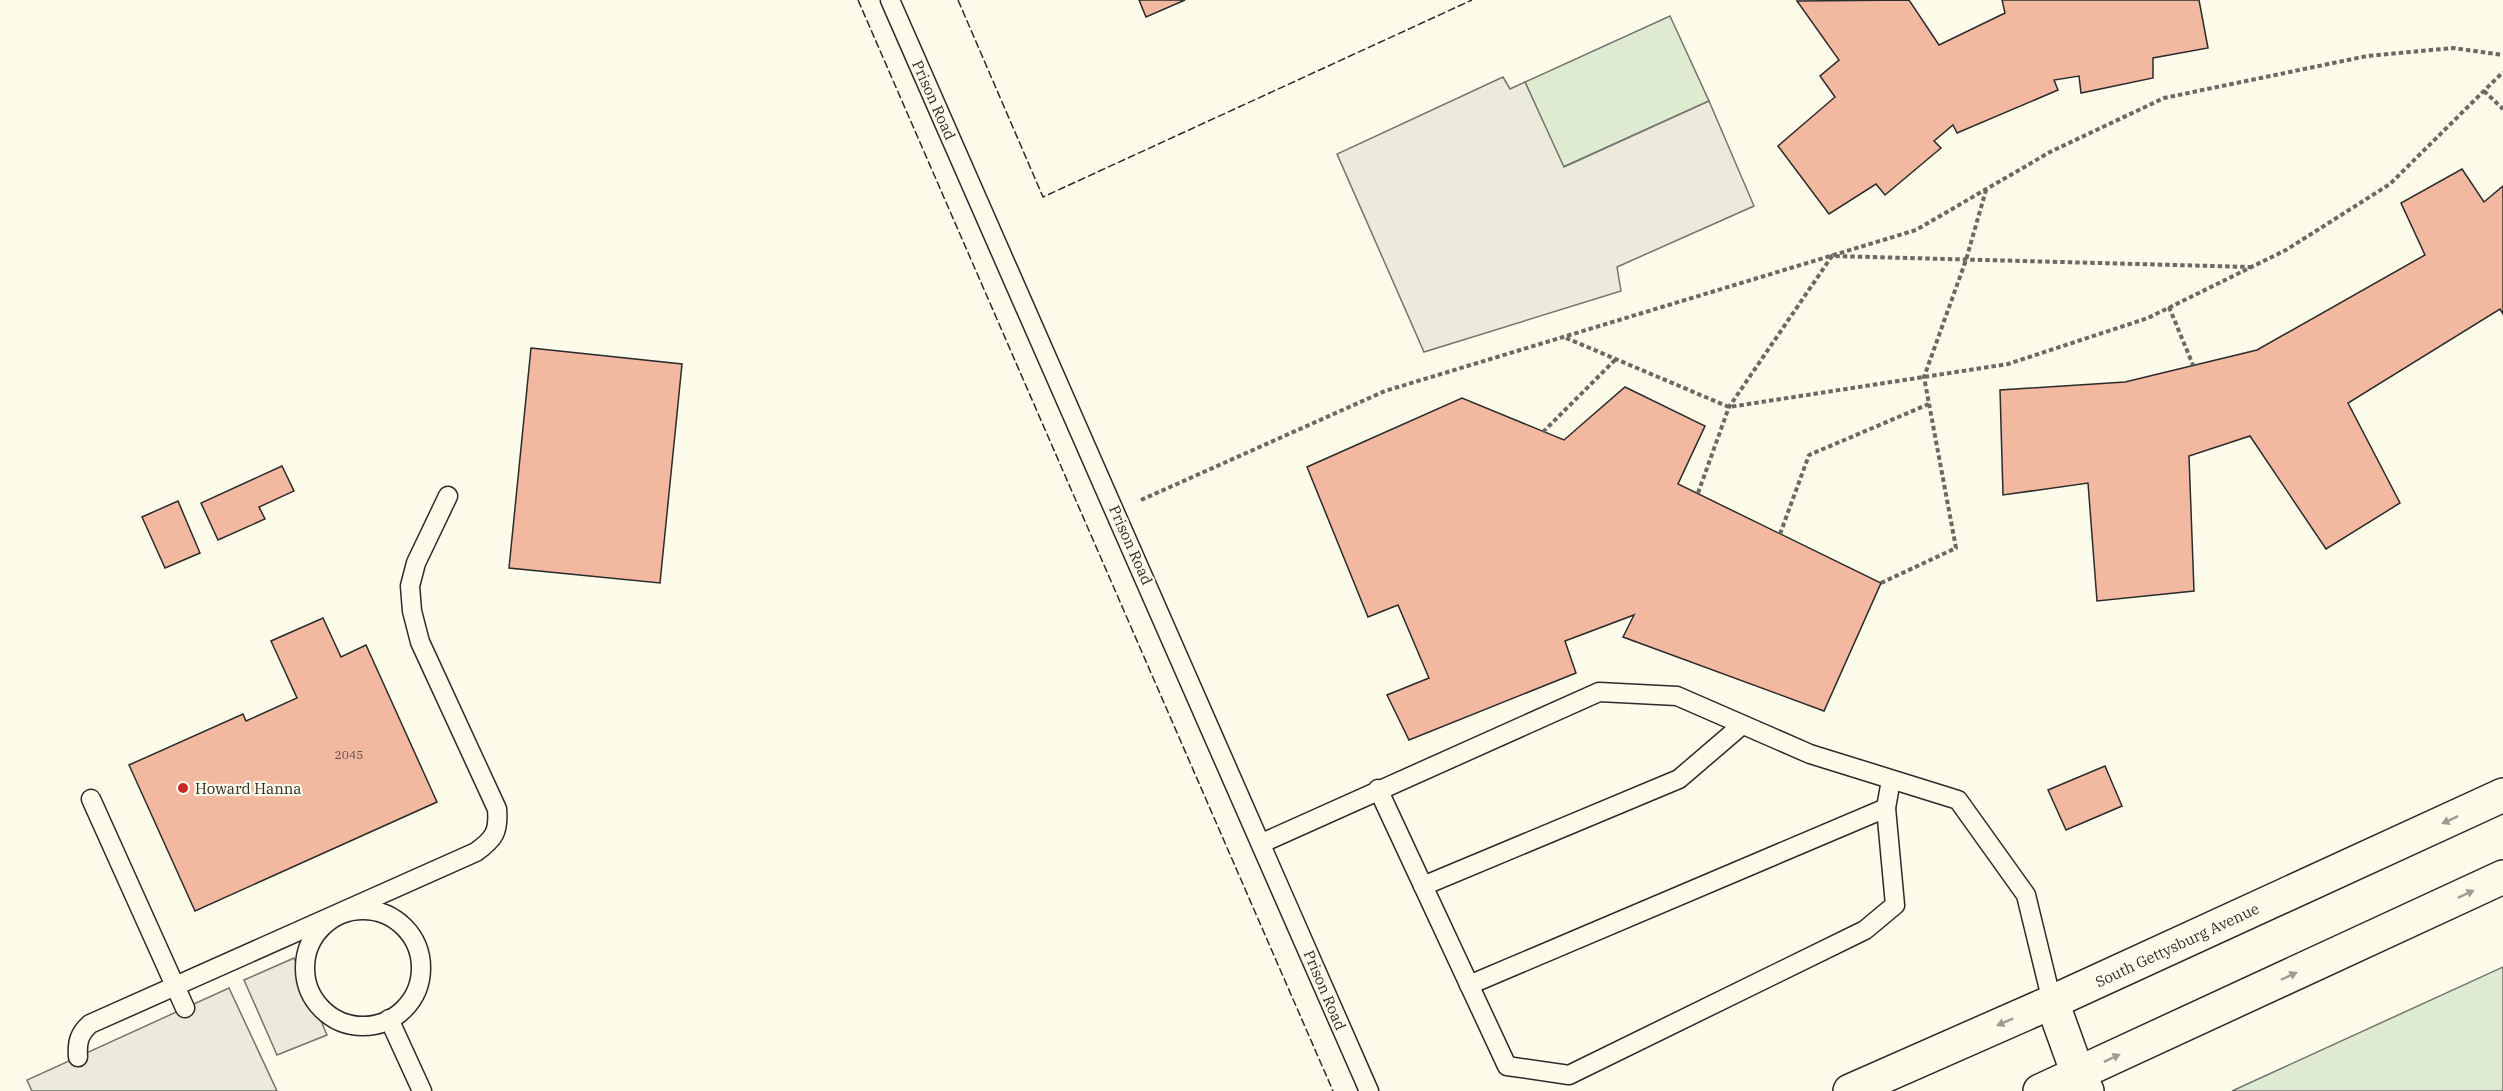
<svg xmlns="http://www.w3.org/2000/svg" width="2503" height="1091" font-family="'IBM Plex Serif',serif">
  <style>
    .green { fill: #deebd1; stroke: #74746e; stroke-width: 1.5 }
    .parking { fill: #eceadb; stroke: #74746e; stroke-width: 1.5 }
    .building { fill: #f2b8a0; stroke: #2b2b2b; stroke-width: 1.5 }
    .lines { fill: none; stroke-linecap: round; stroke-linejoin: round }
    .lane-casing { stroke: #2b2b2b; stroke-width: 21 }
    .street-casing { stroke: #2b2b2b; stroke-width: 36 }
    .secondary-casing { stroke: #2b2b2b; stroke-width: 36 }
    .path { stroke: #6a6964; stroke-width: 4; stroke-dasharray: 4.5 3; stroke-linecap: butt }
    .lane { stroke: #fdfbea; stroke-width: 18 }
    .street { stroke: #fdfbea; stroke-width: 33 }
    .secondary { stroke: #fdfbea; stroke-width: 33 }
    .fence { stroke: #2b2b2b; stroke-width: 1.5; stroke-dasharray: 8 3; stroke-linecap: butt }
    .oneway { fill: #9e9d94 }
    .poi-dot { fill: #c62828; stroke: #fdfbea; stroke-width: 2 }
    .labels { text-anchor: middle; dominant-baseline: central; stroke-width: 4.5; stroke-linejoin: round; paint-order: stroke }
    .number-label { font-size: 12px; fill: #5d4e48 }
    .street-label { font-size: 15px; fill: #2b2b2b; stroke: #fdfbea }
    .poi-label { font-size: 15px; fill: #2b2b2b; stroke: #fdfbea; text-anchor: start }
  </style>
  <rect width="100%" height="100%" fill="#fdfbea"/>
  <g class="green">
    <polygon points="1670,16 1709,101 1563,167 1525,82"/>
    <polygon points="2503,967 2503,1091 2232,1091"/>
  </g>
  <g class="parking">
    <polygon points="1503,77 1510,89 1525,82 1564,167 1709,101 1754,206 1617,267 1621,291 1424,352 1337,154"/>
    <polygon points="294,958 327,1035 277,1055 244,980"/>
    <polygon points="229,988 277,1091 32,1091 27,1080"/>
  </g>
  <g class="building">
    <polygon points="1139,0 1185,0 1146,17"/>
    <polygon points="1909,0 1939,45 2005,13 2002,0 2199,0 2208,48 2153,58 2153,78 2081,93 2079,76 2054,80 2058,90 1957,133 1953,125 1934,141 1941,148 1885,195 1876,184 1829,214 1778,146 1835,97 1820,76 1839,60 1797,1"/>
    <polygon points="2462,169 2484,202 2503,186 2503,314 2500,309 2348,403 2400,503 2326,549 2250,436 2189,456 2194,591 2097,601 2088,483 2003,495 2000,390 2125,382 2257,350 2425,255 2401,203"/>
    <polygon points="531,348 682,364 660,583 509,568"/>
    <polygon points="1625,387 1705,426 1678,484 1881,583 1824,711 1623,637 1634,615 1565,641 1576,673 1409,740 1387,695 1429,678 1398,605 1368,617 1307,467 1462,398 1564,440"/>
    <polygon points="282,466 294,491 259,507 265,519 218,540 201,503"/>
    <polygon points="178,501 200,553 165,568 142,517"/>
    <polygon points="323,618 341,657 366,645 437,802 195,911 129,765 243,714 246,721 297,698 271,641"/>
    <polygon points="2105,766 2122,806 2066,830 2048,790"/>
  </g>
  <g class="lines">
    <g class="lane-casing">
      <g id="lane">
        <polyline points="890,0 1369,1091"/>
        <polyline points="1378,789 1507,1066 1569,1075 1865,930 1895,905 1886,808 1891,780"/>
        <polyline points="91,799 185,1008"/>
        <polyline points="1262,843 1599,692 1677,696 1810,754 1958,800 2026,895 2052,1002"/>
        <polyline points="1423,886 1679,779 1742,725"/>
        <circle cx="363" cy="968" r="58"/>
        <polyline points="1469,985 1886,808"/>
        <polyline points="389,1019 422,1091"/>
        <path d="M78,1057C77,1042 79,1034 90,1024L476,852C494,839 499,832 497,809L420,642L412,611L410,586L416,563L448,496"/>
      </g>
    </g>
    <g class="street-casing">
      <polyline id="street" points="2052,1002 2078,1074 2087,1091"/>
    </g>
    <g class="secondary-casing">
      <g id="secondary">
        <polyline points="1850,1091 2052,1002 2503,795"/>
        <polyline points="2040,1091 2503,877"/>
      </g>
    </g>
    <g class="path">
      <polyline points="2484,91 2503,109"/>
      <polyline points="2169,307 2193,365"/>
      <polyline points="1566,338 1729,407 2008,364 2148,318 2286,250 2390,184 2503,72"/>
      <polyline points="1543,432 1616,359"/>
      <polyline points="1698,493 1729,407 1832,256 2251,267"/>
      <polyline points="1141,500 1385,391 1916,230 2050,152 2164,98 2367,56 2453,48 2503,55"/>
      <polyline points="1780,534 1809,455 1929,404"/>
      <polyline points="1881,583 1956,548 1924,377 1966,260 1986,190"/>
    </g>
    <use href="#lane" class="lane"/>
    <use href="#street" class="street"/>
    <use href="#secondary" class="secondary"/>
    <g class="fence">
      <polyline points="858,0 1333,1091"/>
      <polyline points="958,0 1043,197 1472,0"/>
    </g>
  </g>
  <defs><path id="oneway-solid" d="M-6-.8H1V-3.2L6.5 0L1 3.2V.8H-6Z" transform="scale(1.5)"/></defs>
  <g class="oneway">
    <use href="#oneway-solid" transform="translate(2450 820) rotate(155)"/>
    <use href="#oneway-solid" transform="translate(2466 894) rotate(-25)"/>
    <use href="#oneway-solid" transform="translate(2289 976) rotate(-25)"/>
    <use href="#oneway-solid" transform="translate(2005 1022) rotate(156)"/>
    <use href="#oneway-solid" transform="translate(2112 1058) rotate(-25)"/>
  </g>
  <circle class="poi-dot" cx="183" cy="788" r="6"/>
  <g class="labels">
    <g class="number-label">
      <text x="349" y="754">2045</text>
    </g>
    <g class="street-label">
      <text transform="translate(934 100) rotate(66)">Prison Road</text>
      <text transform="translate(1131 545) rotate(66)">Prison Road</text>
      <text transform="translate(2177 945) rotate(-25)">South Gettysburg Avenue</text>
      <text transform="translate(1325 990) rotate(67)">Prison Road</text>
    </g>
    <g class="poi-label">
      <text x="195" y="788">Howard Hanna</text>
    </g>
  </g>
</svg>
